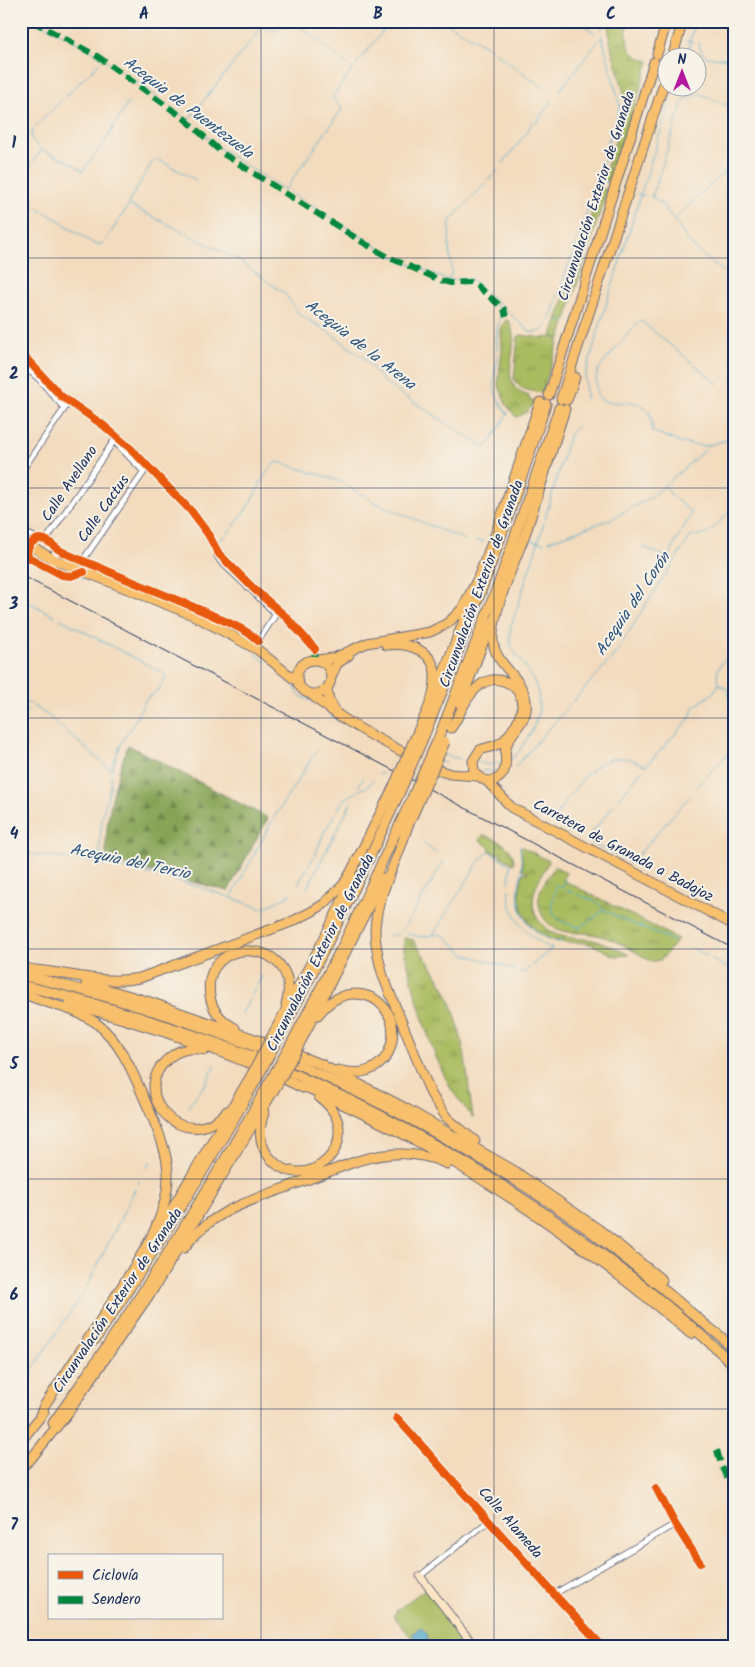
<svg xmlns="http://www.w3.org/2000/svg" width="755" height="1667" font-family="Kalam,sans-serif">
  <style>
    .grass { fill: url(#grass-tufts); stroke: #62765f }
    .forest { fill: url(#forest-firs); stroke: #516a5a }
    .garden { fill: #aabc60; stroke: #62765f }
    .water { fill: url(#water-waves); stroke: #366e96 }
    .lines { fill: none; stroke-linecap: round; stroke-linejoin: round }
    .stream { stroke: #50acce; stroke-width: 1 }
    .street-casing { stroke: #676b80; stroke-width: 7 }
    .secondary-casing { stroke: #676b80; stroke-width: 9 }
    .highway-casing { stroke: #676b80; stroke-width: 11 }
    .street { stroke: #fff; stroke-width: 5 }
    .secondary { stroke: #fce5c4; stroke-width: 7 }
    .highway { stroke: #f8bf6c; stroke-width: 9 }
    .rail { stroke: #1b2f5e; stroke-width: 1 }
    .highway-bridge-casing { stroke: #676b80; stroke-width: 11; stroke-linecap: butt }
    .highway-bridge { stroke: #f8bf6c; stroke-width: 9 }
    .quiet { stroke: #00873e; stroke-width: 6; stroke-dasharray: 12 6; stroke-linecap: butt }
    .cycleway-casing { stroke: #f7f3e8; stroke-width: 11 }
    .cycleway { stroke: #e8590c; stroke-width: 8 }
    .grid { fill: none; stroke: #1b2f5e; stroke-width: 1; stroke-opacity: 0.55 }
    .labels { text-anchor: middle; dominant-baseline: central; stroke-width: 4; stroke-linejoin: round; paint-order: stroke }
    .street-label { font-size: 15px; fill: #1b2f5e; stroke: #f7f3e8 }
    .water-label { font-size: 16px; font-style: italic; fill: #2b5480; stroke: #f7f3e8 }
    .neatline { fill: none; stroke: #1b2f5e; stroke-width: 2 }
    .grid-label { font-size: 16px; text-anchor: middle; font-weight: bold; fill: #1b2f5e }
  </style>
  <defs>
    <pattern id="grass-tufts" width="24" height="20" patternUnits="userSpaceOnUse" patternTransform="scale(1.25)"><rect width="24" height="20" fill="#aabc60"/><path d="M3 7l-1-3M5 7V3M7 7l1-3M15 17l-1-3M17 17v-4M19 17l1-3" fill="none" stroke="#8a9952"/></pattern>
    <pattern id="forest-firs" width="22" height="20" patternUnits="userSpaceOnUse" patternTransform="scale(1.25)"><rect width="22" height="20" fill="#87a456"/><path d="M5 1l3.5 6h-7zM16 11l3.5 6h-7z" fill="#6e864a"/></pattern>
    <pattern id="water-waves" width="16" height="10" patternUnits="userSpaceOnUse" patternTransform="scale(1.25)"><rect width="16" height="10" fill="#50acce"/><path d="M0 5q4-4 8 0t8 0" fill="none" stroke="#428caa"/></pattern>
  </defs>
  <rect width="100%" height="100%" fill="#f7f3e8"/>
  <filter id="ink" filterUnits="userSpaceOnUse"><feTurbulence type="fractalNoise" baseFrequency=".02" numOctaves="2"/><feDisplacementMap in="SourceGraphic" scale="10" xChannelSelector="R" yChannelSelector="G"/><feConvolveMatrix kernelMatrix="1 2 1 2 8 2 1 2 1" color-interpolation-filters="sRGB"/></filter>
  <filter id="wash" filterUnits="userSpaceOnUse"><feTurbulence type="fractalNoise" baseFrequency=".0096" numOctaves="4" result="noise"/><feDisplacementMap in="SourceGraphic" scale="20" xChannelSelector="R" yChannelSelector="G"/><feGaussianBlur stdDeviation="1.12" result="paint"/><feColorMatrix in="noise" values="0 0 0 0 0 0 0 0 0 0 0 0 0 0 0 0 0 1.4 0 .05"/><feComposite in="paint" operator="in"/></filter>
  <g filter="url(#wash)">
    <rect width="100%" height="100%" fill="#f3dbbe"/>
    <g class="grass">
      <path d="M609,21H627C626,43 626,55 649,61L610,182L603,179L626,107C624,78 607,51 609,21Z"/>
      <polygon points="600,187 607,190 560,339 552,336"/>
      <path d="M506,320L509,321C524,350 492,384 529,396V399L535,401C531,409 525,415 516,417L506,404L498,383L502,350L501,332L502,326Z"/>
      <path d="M521,335L541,338L552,337L559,340L542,393C530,390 521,392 514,379L518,337Z"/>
      <path d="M483,835C497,838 515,848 514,864L500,856L501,853L499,852L497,855L489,850L490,848L480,840Z"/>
      <path d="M522,847L549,861C539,880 526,898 538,919C542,925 548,931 555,934C566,939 581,938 593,940C606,943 617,949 629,955C626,955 621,956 617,956C608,954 599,946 589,944C580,941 571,944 562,942C528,937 511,903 524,872L527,874L528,872L522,869L523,864L520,849Z"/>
      <path d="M555,866L566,873L563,880L678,939L662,959L652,962C636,952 619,941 601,936C589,932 576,934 563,931C544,927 534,907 541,889C544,881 551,874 555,866Z"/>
      <path d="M404,938L413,940C426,959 440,977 449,998C465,1036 467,1078 473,1118C466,1108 456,1098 450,1087C427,1044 416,996 404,950Z"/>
    </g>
    <path class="forest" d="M128,745L268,818L228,891L107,860C102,828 116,776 128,745Z"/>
    <polygon class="garden" points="425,1589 469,1646 418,1646 393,1615 396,1613 396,1611"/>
    <path class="water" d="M420,1627L426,1632L428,1640C426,1644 423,1645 419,1644L412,1634Z"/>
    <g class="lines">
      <g class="stream">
        <polyline points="36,21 88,48 104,59 188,120 223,151 285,190 342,109 332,97 354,68"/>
        <polyline points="249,21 263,26 272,31 282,29 293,22"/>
        <polyline points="294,21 348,65"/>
        <polyline points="443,21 486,46 549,92"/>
        <polyline points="578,21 595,33"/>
        <polyline points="656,21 659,23"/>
        <polyline points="601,30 603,27 603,21"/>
        <polyline points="686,40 693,42"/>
        <polyline points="699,43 701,51 706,57 734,59"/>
        <polyline points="692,57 689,44 696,21"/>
        <polyline points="356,65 391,21"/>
        <polyline points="560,90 601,38"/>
        <polyline points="189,119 263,26"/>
        <polyline points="536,123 552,100"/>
        <polyline points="42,150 70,162 83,171 104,143 128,103"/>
        <polyline points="503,163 528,131 533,121"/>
        <polyline points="598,177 606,155 606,148 620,106 602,36"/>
        <path d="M21,178L42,150C35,143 28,139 33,129L100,62"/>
        <polyline points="603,181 606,182"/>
        <path d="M289,192L393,256L447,280L469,279L475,282L530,332C543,334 546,326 551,316L598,180"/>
        <polyline points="637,194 645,196"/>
        <polyline points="650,195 663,205 692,246 734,280"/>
        <polyline points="652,197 682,104 687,98 701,94 734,108"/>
        <path d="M21,199L60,221L94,244H103L129,205L237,259L285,294L299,314L326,330L364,358L386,384L474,441L486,448L508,414C491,392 493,385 497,360C498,351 496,342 497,333C497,325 502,317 499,310C497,307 493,304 491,301"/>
        <polyline points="129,204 129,201 153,161 159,160 196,180"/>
        <polyline points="675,219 715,180 734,165"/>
        <polyline points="448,279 452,273 449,246 450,221 498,170"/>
        <polyline points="558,320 565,323"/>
        <path d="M718,384L641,321H639L598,370C596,376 596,380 596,386C596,418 636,389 649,412C652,417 652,425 652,431L681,443L705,446L734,438"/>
        <polyline points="586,398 585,376 607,302 672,95 675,90 679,88"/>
        <polyline points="476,541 484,541"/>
        <polyline points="532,541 544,543"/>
        <polyline points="549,541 611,519 651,497 705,450"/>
        <path d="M218,542C232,531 245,512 254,496C261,486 266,466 278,462L337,480L376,503L465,540"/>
        <polyline points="21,547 22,547"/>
        <polyline points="643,547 669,558 676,541 692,513 672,496 665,487"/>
        <polyline points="30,552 49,563"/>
        <polyline points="55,566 71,574"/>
        <polyline points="78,577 90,580 195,622 216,632"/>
        <polyline points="21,598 55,616"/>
        <polyline points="255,653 267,663"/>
        <polyline points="292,683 300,696 312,701"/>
        <polyline points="719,684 727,689 734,710"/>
        <polyline points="21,700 30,704"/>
        <polyline points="33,706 46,714 111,770 122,741 131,728 146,699 158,690 166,677 165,674 60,619"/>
        <polyline points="329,714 337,720"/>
        <polyline points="21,720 28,710"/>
        <polyline points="444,755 460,759"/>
        <path d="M512,759C518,754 523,744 528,737C543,714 543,691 526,668C515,652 507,647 511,626L539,540L568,439L571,433L579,425"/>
        <polyline points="439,762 446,763"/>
        <polyline points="477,762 489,765 500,762"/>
        <polyline points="515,767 616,653 641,612 691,536 707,534 734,508"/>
        <polyline points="642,770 586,840 631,863 689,797"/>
        <polyline points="482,771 495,771"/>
        <polyline points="379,775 382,773"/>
        <polyline points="358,787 363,779"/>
        <polyline points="696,788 734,747"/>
        <path d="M551,819L554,818C578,787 599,739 646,766L689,719L694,707L712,694L719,684C713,668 724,660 734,650"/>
        <polyline points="423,843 436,853"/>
        <polyline points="520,846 522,865 521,869"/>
        <path d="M21,853C48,856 74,859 101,863C156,873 210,889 262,909L291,894"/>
        <path d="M101,863C99,846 100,827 104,810C107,798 111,788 111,775"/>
        <path d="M523,870C511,903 523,932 558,942L563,940"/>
        <polyline points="298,884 315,855 324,832 345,798 368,786 373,780"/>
        <polyline points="555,885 562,888 565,880"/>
        <path d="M557,886C546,912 553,922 580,927"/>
        <polyline points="307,888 351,803"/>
        <path d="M509,890C509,919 527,935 551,949"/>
        <polyline points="567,890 572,892"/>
        <polyline points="577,894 597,902 604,910 624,920 674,941"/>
        <polyline points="232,896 272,821 317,750"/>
        <polyline points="578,929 604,910"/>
        <polyline points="401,930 406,925 443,862"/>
        <polyline points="406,933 421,937 440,934 445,936 464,954 514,969"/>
        <polyline points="433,935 477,864 489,851 511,865 509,882"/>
        <polyline points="388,936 399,934"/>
        <polyline points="692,948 707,956"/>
        <polyline points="712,959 729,969"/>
        <polyline points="518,971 523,973 552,948"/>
        <polyline points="733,971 734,971"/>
        <polyline points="241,1015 262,976"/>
        <polyline points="188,1107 206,1083 215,1066"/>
        <polyline points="145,1169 151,1161"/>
        <polyline points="138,1184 139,1181"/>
        <polyline points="87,1287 135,1189"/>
        <polyline points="21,1386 84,1292"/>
      </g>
    </g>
  </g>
  <g filter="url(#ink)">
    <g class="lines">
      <g class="street-casing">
        <g id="street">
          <polyline points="21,364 38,378 64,408"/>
          <polyline points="21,472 69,402"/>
          <polyline points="21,531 39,539"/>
          <polyline points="46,540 114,441 144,472 83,560"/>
          <polyline points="61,551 74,564"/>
          <polyline points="219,554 217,556 221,562 276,614 258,641 258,650"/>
          <path d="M47,568C57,561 56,556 53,545"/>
          <path d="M83,572L71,576L62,575L28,557C25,547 34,536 45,540C51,542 55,548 61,551C74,558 89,563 103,569C139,585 176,599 212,615C228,623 246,629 258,641"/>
          <polyline points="397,1418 554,1594 602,1646"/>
          <polyline points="656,1488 675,1524 700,1563"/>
          <polyline points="420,1576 490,1520"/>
          <polyline points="554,1594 675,1524"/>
        </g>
      </g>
      <g class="secondary-casing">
        <polyline id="secondary" points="420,1576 474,1646"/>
      </g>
      <g class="highway-casing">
        <g id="highway">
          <polyline points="657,54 667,21"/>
          <polyline points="672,58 683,21"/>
          <polyline points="549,395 654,62"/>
          <polyline points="561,399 668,71"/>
          <polyline points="567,400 575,377"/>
          <polyline points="21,541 55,560 195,616 258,650 294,679 297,680"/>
          <path d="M386,645C409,642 437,651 435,679C435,697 425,715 418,731"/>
          <circle cx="314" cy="677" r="17"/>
          <polyline points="316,660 334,658 367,643 430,632 448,623 462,609 477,580 494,538 540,402"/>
          <polyline points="331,677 337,664 349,655"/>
          <polyline points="438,687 471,602"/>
          <polyline points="327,689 329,700 336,712"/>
          <path d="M312,695C340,719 372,736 405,753"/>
          <polyline points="460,704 491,622"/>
          <path d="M451,728C461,714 465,697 479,686C495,672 521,683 522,705C522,717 511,734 502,742C495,747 487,747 480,750L473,761L474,772L484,780C491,782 499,780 503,773C508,765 504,756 506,747C512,727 532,721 525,696C519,675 495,664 493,641C491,612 517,558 527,529C540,489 552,449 565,409"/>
          <path d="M425,734C470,626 510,516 546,404"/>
          <polyline points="438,739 498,585 559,408"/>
          <polyline points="438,770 450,774 477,776"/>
          <polyline points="487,781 512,808 734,925"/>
          <path d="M406,831C397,864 376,895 375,930C375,946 379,961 383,976L431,1094L447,1118L475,1141"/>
          <polyline points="404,835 419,801"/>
          <polyline points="21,967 39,971"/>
          <path d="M35,970C72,973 102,985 140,978L291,922L311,912L324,904L343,885L351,872L393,788"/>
          <path d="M21,975C103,993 182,1019 259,1048"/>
          <polyline points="86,983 147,1001 263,1042"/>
          <path d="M21,985C101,1004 178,1028 255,1057"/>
          <path d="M25,994C48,1005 73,1007 95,1022C120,1041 132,1070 144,1098C154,1122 167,1147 168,1173C169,1219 138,1260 115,1297C92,1334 68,1370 44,1406L40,1415"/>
          <path d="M70,1004C131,1020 192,1040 251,1064"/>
          <path d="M318,1015C327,1003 338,995 353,994C411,993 405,1089 338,1070"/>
          <path d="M235,1028C222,1021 212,1011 210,996C200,932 305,937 286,1005"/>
          <polyline points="272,1036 324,939 353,878"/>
          <path d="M278,1039C321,958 362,876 400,792"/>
          <polyline points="291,1044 344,943 412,798"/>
          <polyline points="298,1047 383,878"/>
          <path d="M205,1050C192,1047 179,1049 169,1058C126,1093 185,1158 227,1111"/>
          <polyline points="299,1056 323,1065"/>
          <path d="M295,1063C397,1109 495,1162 586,1228C616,1251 646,1274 675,1299C690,1311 703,1324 719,1335L734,1350"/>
          <polyline points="318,1063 405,1108 513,1170 601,1231 662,1280"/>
          <path d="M290,1072C455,1145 602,1241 734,1365"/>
          <polyline points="286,1080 303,1088"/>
          <path d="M298,1086L308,1088C351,1108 395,1128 436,1152C527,1204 612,1267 691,1334"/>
          <path d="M264,1113C259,1127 259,1142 267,1154C303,1204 374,1138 319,1097"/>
          <polyline points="160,1229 252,1074"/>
          <path d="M184,1248C209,1213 246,1202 285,1188C309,1179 333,1170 357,1161C388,1152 416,1150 447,1164"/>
          <path d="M95,1340C153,1255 207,1167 258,1077"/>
          <path d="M53,1423C132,1313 204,1199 270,1081"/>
          <polyline points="21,1441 44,1412"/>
          <polyline points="21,1468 30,1460 67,1414 154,1288 277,1085"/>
        </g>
      </g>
      <use href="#street" class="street"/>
      <use href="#secondary" class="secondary"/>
      <use href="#highway" class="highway"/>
      <polyline class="rail" points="21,575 734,949"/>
      <g class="highway-bridge-casing">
        <g id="highway-bridge">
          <polyline points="393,788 418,731"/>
          <polyline points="400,792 425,734"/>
          <polyline points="412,798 438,739"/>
          <polyline points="419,801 445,742"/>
          <polyline points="252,1074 272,1036"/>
          <polyline points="258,1077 278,1039"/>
          <polyline points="270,1081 291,1044"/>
          <polyline points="277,1085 298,1047"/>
        </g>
      </g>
      <use href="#highway-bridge" class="highway-bridge"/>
      <g class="quiet">
        <polyline points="32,21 97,56 185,119 222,153 364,243 388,257 440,280 450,283 470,282 477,286 504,309 506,317"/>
        <polyline points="312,645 315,649 314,660"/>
        <polyline points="717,1450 721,1465 734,1493"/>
      </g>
      <g class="cycleway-casing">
        <g id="cycleway">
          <polyline points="21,353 61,396 103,425 131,449 191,511 208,534 219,554 255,590 285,616 315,649"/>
          <path d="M84,572L71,576L62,575L28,557C25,547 34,536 45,540C51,542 55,548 61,551C74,558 89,563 103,569C139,585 176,599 212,615C228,623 246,629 258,641"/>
          <polyline points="397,1418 554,1594 602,1646"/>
          <polyline points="656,1488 675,1524 700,1563"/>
        </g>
      </g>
      <use href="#cycleway" class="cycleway"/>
    </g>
  </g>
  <path class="grid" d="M261,21V1646M494,21V1646M21,258H734M21,488H734M21,718H734M21,949H734M21,1179H734M21,1409H734"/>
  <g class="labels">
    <g class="street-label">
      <text transform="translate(597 196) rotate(-72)">Circunvalación Exterior de Granada</text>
      <text transform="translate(70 484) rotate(-56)">Calle Avellano</text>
      <text transform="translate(104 509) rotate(-55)">Calle Cactus</text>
      <text transform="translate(482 584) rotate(-70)">Circunvalación Exterior de Granada</text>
      <text transform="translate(623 851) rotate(28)">Carretera de Granada a Badajoz</text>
      <text transform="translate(321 953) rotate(-63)">Circunvalación Exterior de Granada</text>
      <text transform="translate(118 1301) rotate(-56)">Circunvalación Exterior de Granada</text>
      <text transform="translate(510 1523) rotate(49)">Calle Alameda</text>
    </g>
    <g class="water-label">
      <text transform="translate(188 108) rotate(37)">Acequia de Puentezuela</text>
      <text transform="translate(360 345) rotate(38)">Acequia de la Arena</text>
      <text transform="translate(633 604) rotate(-56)">Acequia del Corón</text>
      <text transform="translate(130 862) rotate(12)">Acequia del Tercio</text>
    </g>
  </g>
  <rect width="755" height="1667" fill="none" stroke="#f7f3e8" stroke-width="55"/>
  <rect x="48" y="1554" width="175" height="65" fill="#f7f3e8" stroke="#9fa5b1"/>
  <rect x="58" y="1571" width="25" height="8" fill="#e8590c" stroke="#9fa5b1"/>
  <text x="92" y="1580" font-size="15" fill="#1b2f5e">Ciclovía</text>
  <rect x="58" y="1596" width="25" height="8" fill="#00873e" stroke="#9fa5b1"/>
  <text x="92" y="1604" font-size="15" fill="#1b2f5e">Sendero</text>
  <g transform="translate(682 72)"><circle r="24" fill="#f7f3e8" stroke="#9fa5b1"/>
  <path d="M0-4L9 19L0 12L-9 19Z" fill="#b5179e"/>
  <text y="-8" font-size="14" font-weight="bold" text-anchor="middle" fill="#1b2f5e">N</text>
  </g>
  <rect x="28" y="28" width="700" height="1612" class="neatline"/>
  <g class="grid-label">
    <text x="144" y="19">A</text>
    <text x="378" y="19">B</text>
    <text x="611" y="19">C</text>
    <text x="14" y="148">1</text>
    <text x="14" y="379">2</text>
    <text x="14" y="609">3</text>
    <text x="14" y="839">4</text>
    <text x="14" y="1069">5</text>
    <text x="14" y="1300">6</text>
    <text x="14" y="1530">7</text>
  </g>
</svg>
